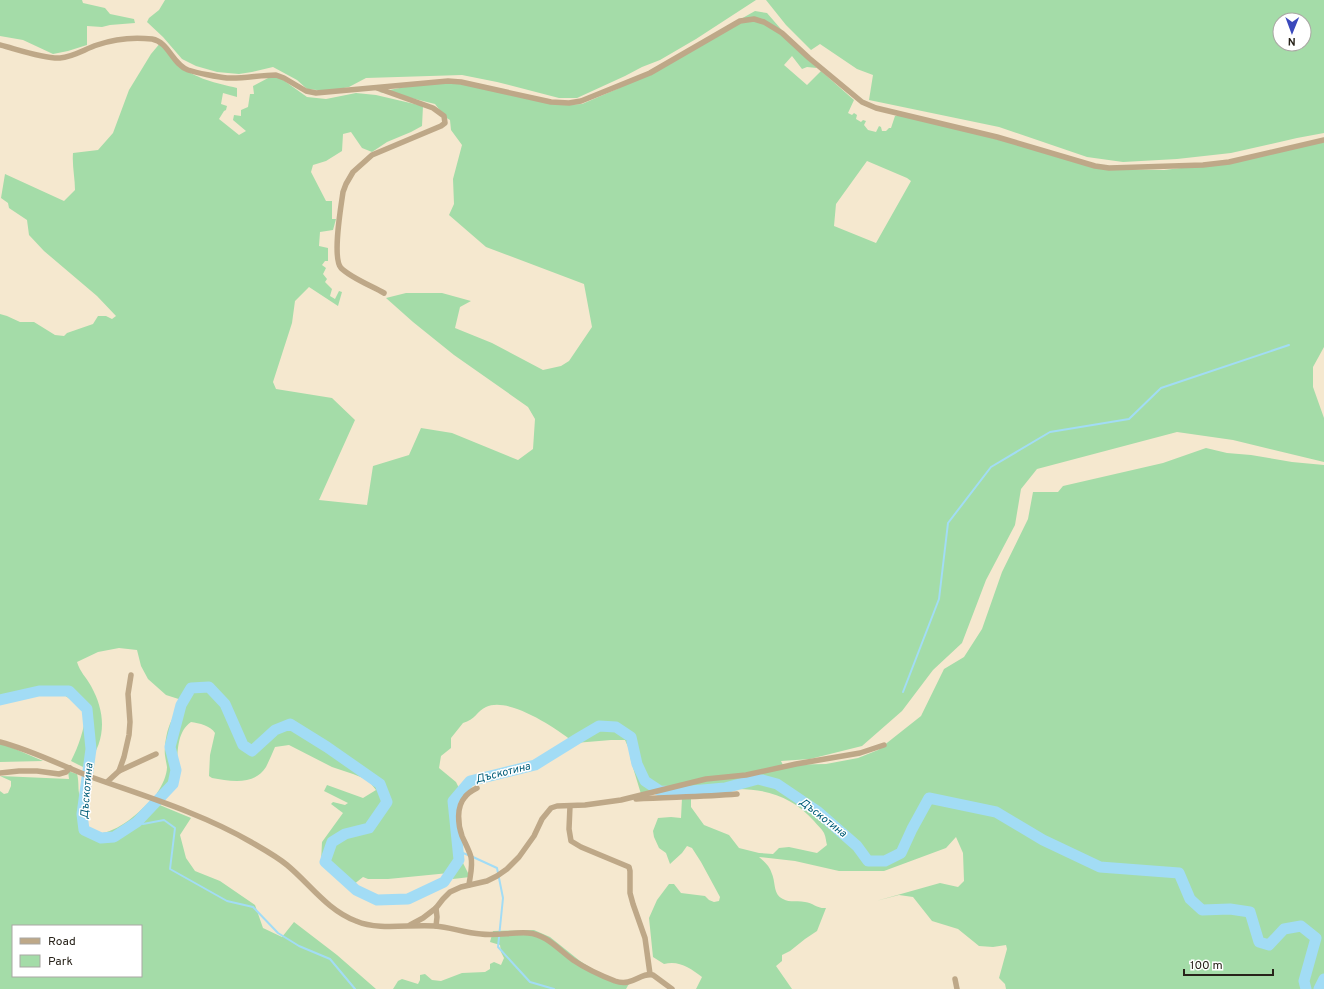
<svg xmlns="http://www.w3.org/2000/svg" width="1324" height="989" font-family="Overpass,sans-serif">
  <style>
    .green { fill: #a4dca8; fill-rule: evenodd }
    .lines { fill: none; stroke-linecap: round; stroke-linejoin: round }
    .stream { stroke: #a2dcf5; stroke-width: 2 }
    .river { stroke: #a2dcf5; stroke-width: 11 }
    .minor { stroke: #bea888; stroke-width: 5.5 }
    .labels { text-anchor: middle; dominant-baseline: central; stroke-width: 3; stroke-linejoin: round; paint-order: stroke }
    .water-label { font-size: 11px; font-style: italic; fill: #005d79; stroke: #fff }
  </style>
  <rect width="100%" height="100%" fill="#f5e8cf"/>
  <g class="green">
    <polygon points="0,0 82,0 83,3 105,8 110,14 134,19 135,23 110,25 102,27 87,26 87,45 68,51 53,54 23,40 0,36"/>
    <polygon points="165,0 756,0 696,39 660,60 642,67 625,76 577,98 559,98 497,82 462,75 366,78 349,87 328,91 317,90 307,89 297,80 273,67 252,72 239,74 217,72 196,66 182,59 163,37 147,22 149,18 159,10"/>
    <path d="M766,0H1324V133L1297,138L1231,153L1177,159L1123,162L1087,157L999,127L869,100L873,75L857,69L820,44L811,50L786,25ZM1280,20H1304V44H1280Z"/>
    <path d="M755,11L767,13L806,58L817,68L807,67L802,69L792,56L784,65L807,85L821,71L854,100L848,113L852,115L854,113L857,115L856,119L861,122L863,120L866,121L864,125L868,130L876,132L879,126L881,127L882,131H886L889,128H891L895,116L903,115L1112,169L1164,170L1239,161L1324,141V347L1313,367V387L1324,418V462L1233,440L1177,432L1037,469L1021,489L1015,525L986,580L962,643L933,670L902,711L862,746L810,759L781,761L783,765L826,764L858,758L878,750L921,716L944,669L964,657L982,629L1002,572L1028,519L1033,492H1058L1063,486L1163,463L1206,448L1227,453L1251,455L1292,462L1324,465V989H1006L1005,984L999,978L1007,949L1006,945L993,947L979,946L958,929L932,921L913,897L899,895L876,901L940,883L958,887L964,881L963,853L956,837L946,848L884,871H839L795,861L759,857C765,862 770,867 772,874C776,884 773,894 783,899C790,903 798,900 805,902C813,903 818,909 826,908L817,931L805,939L790,951L782,955V961L776,966L792,989H696L702,977C690,968 679,960 664,964L653,957L649,918L657,900L669,884H674L681,893L705,896L709,900L714,902L719,901L720,897L701,862L692,848L687,846L682,853L670,864L666,853L659,848L654,837L653,831L658,818L671,817L681,818L682,798L691,796L684,792L641,794L631,761L629,749L625,740H611L575,743C557,729 509,696 486,707C477,711 475,720 463,723L451,738V748L441,756L439,768L456,782L459,788L453,803L460,842V857L470,877L453,879L449,873L388,879H368L363,877L353,885L345,884L321,862L322,842L343,813L331,804L333,802L345,805L348,803L324,791L327,785L363,798L376,790L368,780L353,774L332,767L289,745L275,747C272,754 269,761 266,767C254,786 230,781 212,778L209,776L210,755L215,733C211,726 199,723 191,722C168,738 185,779 167,796L157,793C162,786 167,775 167,767C166,760 164,754 165,748C166,730 172,712 188,702L166,695L148,679L141,666L137,650L119,648L98,652L77,662C80,672 86,677 91,686C107,715 106,742 85,768L71,761C79,745 84,730 86,712L79,705L58,691L16,694L0,699V314L7,316L20,322H34L55,335L64,336L67,333L93,324L98,316H106L112,319L116,316L97,296L44,251L29,235L27,220L9,208L8,203L1,198L5,174L64,201L75,190C75,178 72,166 73,153L98,150L113,133L129,90L151,54L161,42C167,49 173,57 179,64C194,79 217,83 237,88V97L223,93L221,104L227,106L226,110L224,111L219,119L239,135L246,131L233,120L234,115L241,116V110L248,107L250,94H254L253,86L270,77H279L307,97L326,99L356,93L376,95L423,106L422,126L411,132L387,142L372,152L362,148L351,132L343,134L342,151L326,161L313,165L311,172L326,201H332V219H336L333,230L320,232L319,246L328,248V261H325L322,265L326,268L323,274L327,279L325,282L332,289L330,296L335,299L339,291L342,292L338,306L309,287L295,301L292,323L273,382L276,389L332,398L355,420L319,500L367,505L373,466L409,455L421,428L452,433L518,460L533,449L535,419L528,407L454,355L413,322L386,298L406,293H442L471,301L460,307L455,328L492,343L543,370L561,366L569,361L592,327L584,284L486,247L449,215L454,204L453,179L462,145L451,130L450,120L445,117L435,104L411,98L379,92L436,81H457L564,105L582,104L617,89ZM867,161L907,178L911,181L876,243L834,226L836,204ZM738,789C768,789 794,798 814,821C817,825 822,829 824,833C826,837 826,842 827,845L817,853L789,847L779,848L773,854L759,853L739,848L729,835L704,825L691,807V796L725,793Z"/>
    <polygon points="0,744 6,745 43,761 0,762"/>
    <path d="M68,771L77,774C79,781 78,787 79,793C80,798 81,803 82,808C82,814 79,821 81,827C83,831 87,833 91,834C113,836 136,816 150,801L191,818L180,835L186,858L195,871L220,881L255,905L263,928L282,937L294,922L337,955L376,989H0V791L4,794L8,793L11,786V781L0,776L69,779ZM13,926H141V976H13Z"/>
    <polygon points="534,930 550,937 580,961 613,982 630,982 626,989 393,989 398,981 402,979 418,984 420,980 420,975 425,974 432,980 441,981 462,973 485,972 490,969 490,964 494,962 501,965 504,958 501,952 500,945 490,942 493,931"/>
  </g>
  <g class="lines">
    <g class="stream">
      <polyline points="903,692 939,599 948,523 991,467 1050,432 1129,419 1161,388 1289,345"/>
      <polyline points="137,822 143,824 164,820 175,828 170,869 227,901 253,907 278,933 299,946 330,959 355,989"/>
      <polyline points="458,851 468,855"/>
      <polyline points="473,857 497,868 503,898 498,947 530,982 554,989"/>
    </g>
    <g class="river">
      <polyline points="0,700 39,691 69,691 87,709 91,749 82,814 84,830 101,838 114,837 137,822 173,784 176,770 170,747 181,705 191,688 209,687 225,704 243,745 252,751 275,730 290,724 327,747 380,784 387,802 369,828 345,834 332,842 325,862 356,890 377,900 408,899 444,882 459,860 453,801 470,781 535,765 577,739 599,726 616,727 631,737 637,764 645,781 660,791 679,792 725,788 758,779 777,784 817,811 857,846 868,861 885,861 901,853 912,829 929,798 996,812 1043,840 1100,867 1179,873 1190,899 1202,910 1230,909 1250,912 1259,942 1269,945 1284,929 1301,926 1316,938 1304,981 1306,989"/>
      <polyline points="1319,989 1324,979"/>
    </g>
    <g class="minor">
      <path d="M0,45C16,49 44,59 60,58C73,57 85,49 97,45C114,39 134,37 152,39C169,42 172,64 188,70C197,73 218,77 227,78C243,79 260,75 276,75L284,78L306,91L316,93L448,81L461,82L551,102L569,103L581,101L650,73L740,21L754,19L764,22L782,33L809,58L862,102L876,108L997,137L1095,166L1109,168L1203,165L1229,162L1324,140"/>
      <path d="M377,88L433,108L444,116L445,123L441,126L372,155L353,172L346,184L343,192C341,206 332,258 341,268C351,278 372,286 384,293"/>
      <path d="M0,742C31,750 60,765 91,777C144,796 201,813 251,842C263,849 276,856 287,865C310,884 327,910 356,921C379,931 410,924 435,926C450,927 465,933 481,934C496,936 512,932 528,933C546,934 559,950 573,960C585,968 602,976 615,981C633,987 640,972 653,975L672,989"/>
      <polyline points="119,771 156,754"/>
      <polyline points="0,773 19,771 37,771 59,774 66,772 70,768"/>
      <polyline points="107,782 119,771 124,757 129,735 130,722 128,694 131,675"/>
      <path d="M636,799C669,797 703,797 737,794"/>
      <polyline points="570,806 569,829 571,841 581,847 629,867 630,871 630,893 633,904 645,938 650,974"/>
      <path d="M469,885C470,876 473,866 471,857C469,850 465,843 462,836C458,825 456,807 465,797C468,793 473,790 477,788"/>
      <polyline points="436,908 437,917 436,926"/>
      <polyline points="410,925 423,918 436,908 443,899 450,892 461,887 487,881 497,876 507,869 519,857 534,836 542,819 551,808 557,806 585,805 621,800 706,779 746,775 796,764 860,753 884,745"/>
      <polyline points="955,979 957,989"/>
    </g>
  </g>
  <g class="labels">
    <g class="water-label">
      <text transform="translate(503 773) rotate(-14)">Дъскотина</text>
      <text transform="translate(87 791) rotate(-85)">Дъскотина</text>
      <text transform="translate(823 818) rotate(38)">Дъскотина</text>
    </g>
  </g>
  <rect x="12" y="925" width="130" height="52" fill="#ffffff" stroke="#a9a7a3"/>
  <rect x="20" y="938" width="20" height="6" fill="#bea888" stroke="#a9a7a3"/>
  <text x="48" y="945" font-size="12" fill="#28231a">Road</text>
  <rect x="20" y="955" width="20" height="12" fill="#a4dca8" stroke="#a9a7a3"/>
  <text x="48" y="965" font-size="12" fill="#28231a">Park</text>
  <g transform="translate(1292 32) rotate(181)"><circle r="19" fill="#ffffff" stroke="#a9a7a3"/>
  <path d="M0-3L7 15L0 10L-7 15Z" fill="#3a49bc"/>
  <text y="-6" font-size="11" font-weight="bold" text-anchor="middle" fill="#28231a">N</text>
  </g>
  <path d="M1184 969v6h89v-6" fill="none" stroke="#28231a" stroke-width="2"/>
  <text x="1190" y="969" font-size="12" fill="#28231a" stroke="#ffffff" stroke-width="3" paint-order="stroke">100 m</text>
</svg>
